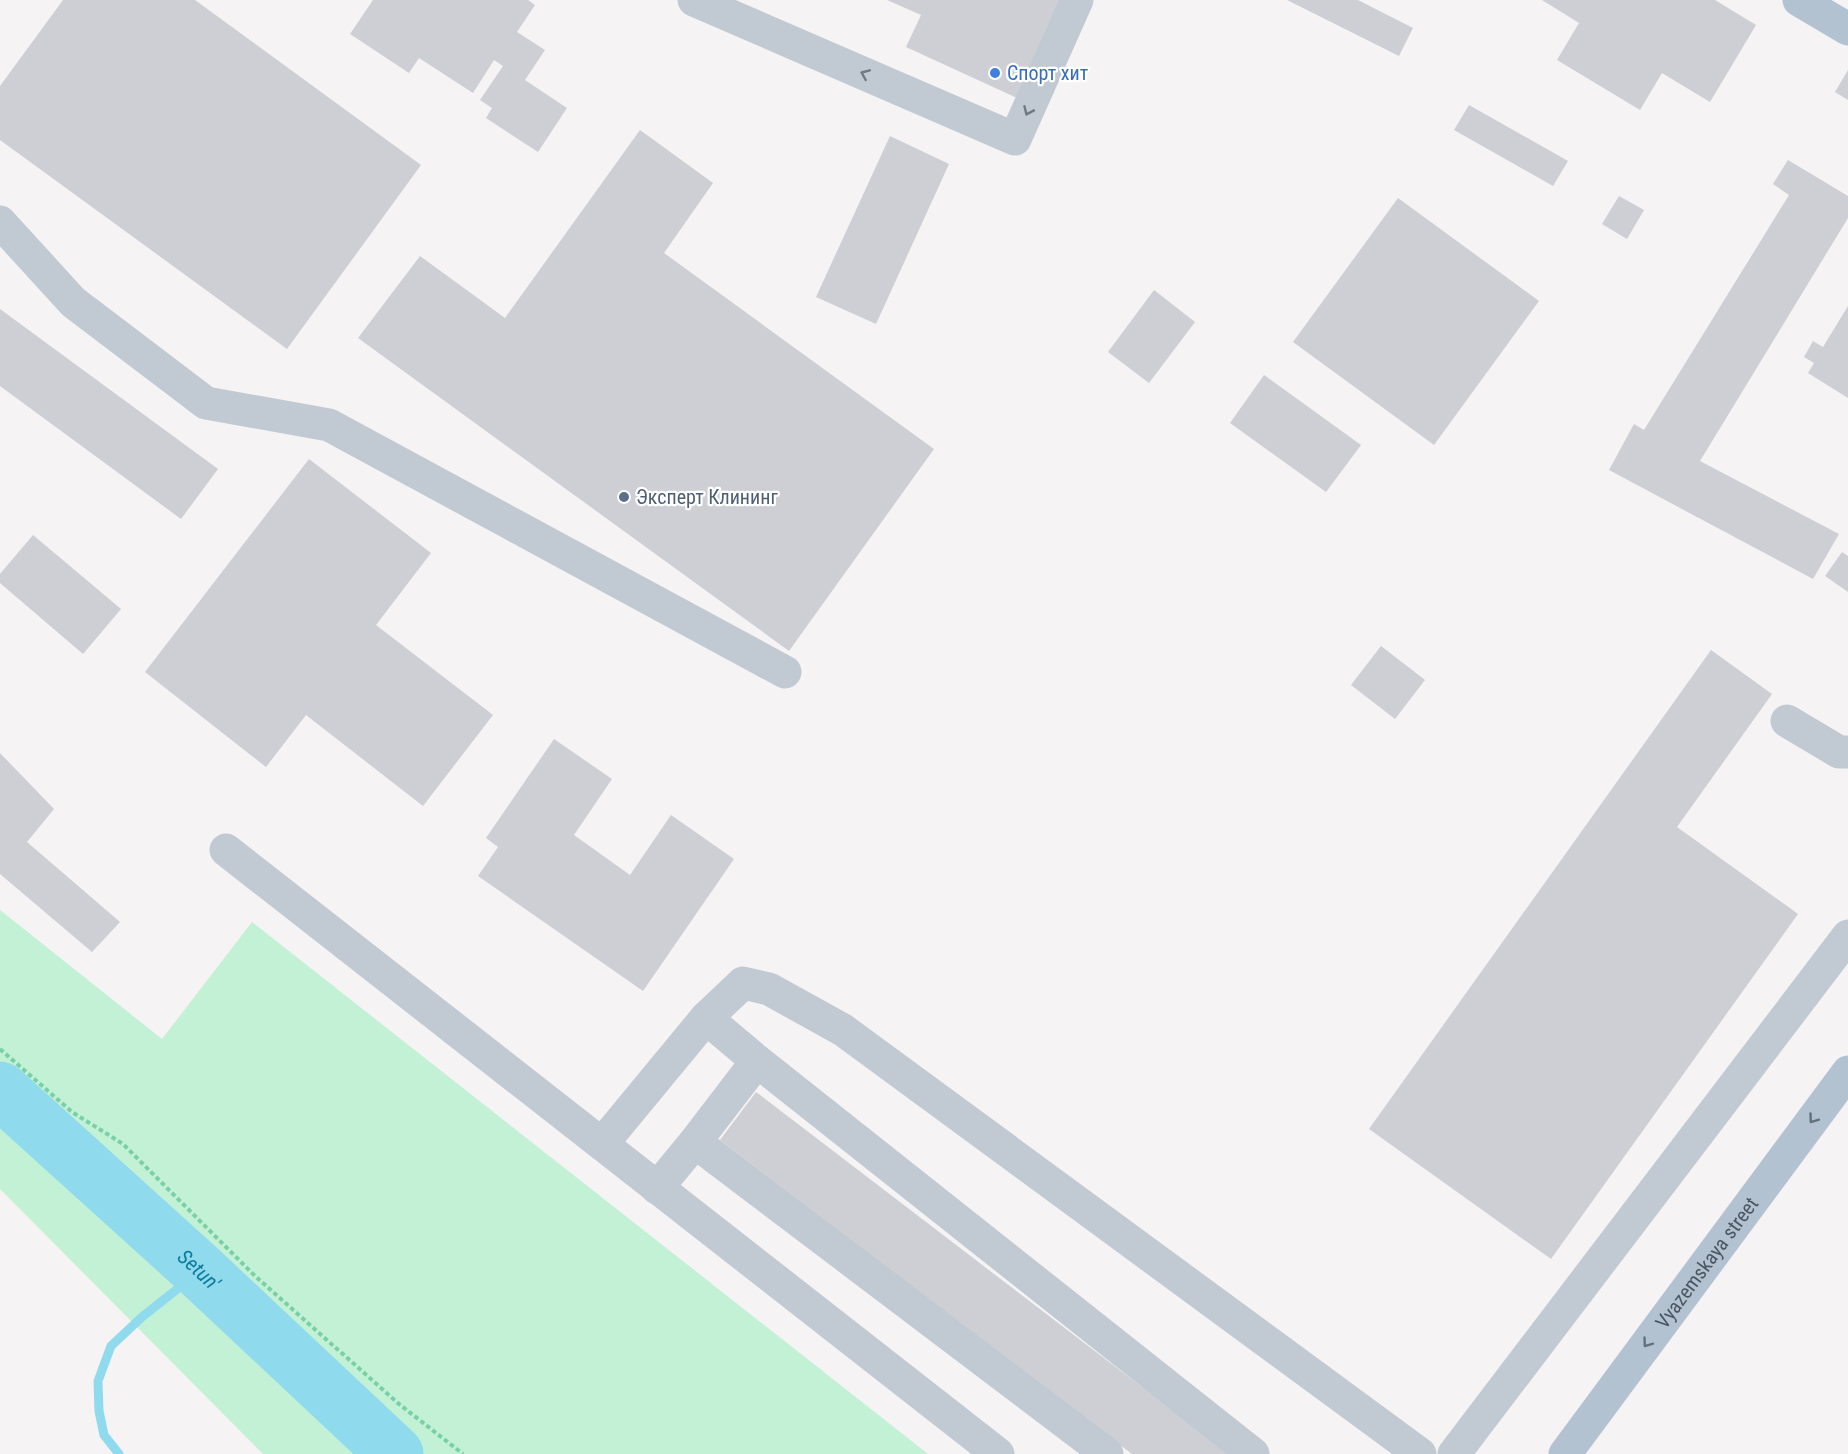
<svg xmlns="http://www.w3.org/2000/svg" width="1848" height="1454" font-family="'Roboto Condensed',sans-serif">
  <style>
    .green { fill: #c3f1d5 }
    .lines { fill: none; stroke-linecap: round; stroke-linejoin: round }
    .stream { stroke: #90daee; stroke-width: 9 }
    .river { stroke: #90daee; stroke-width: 57 }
    .building { fill: #cdcfd5 }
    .path { stroke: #7ad0a6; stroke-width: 4; stroke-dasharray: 4.5 3; stroke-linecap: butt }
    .minor { stroke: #c1cad2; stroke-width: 33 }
    .major { stroke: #b3c2d1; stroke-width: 33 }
    .oneway { stroke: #6e7983 }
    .oneway2 { stroke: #64717d }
    .shop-dot { fill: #3f7fe0; stroke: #fff; stroke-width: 2 }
    .service-dot { fill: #5c6f8a; stroke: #fff; stroke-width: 2 }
    .labels { text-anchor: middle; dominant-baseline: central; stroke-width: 4.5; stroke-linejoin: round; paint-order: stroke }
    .shop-label { font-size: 20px; fill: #366cbe; stroke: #fff; text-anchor: start }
    .service-label { font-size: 20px; fill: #4e5e75; stroke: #fff; text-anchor: start }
    .street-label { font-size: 20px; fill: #4a5661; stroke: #fff }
    .water-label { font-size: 21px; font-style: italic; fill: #0c7c9b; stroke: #fff }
  </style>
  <rect width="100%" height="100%" fill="#f5f3f3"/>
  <polygon class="green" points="0,910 162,1039 252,922 928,1454 263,1454 0,1189"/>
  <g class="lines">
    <polyline class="stream" points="119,1454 104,1435 99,1411 98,1381 111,1346 142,1317 200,1271"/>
    <path class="river" id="s1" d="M0,1090L200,1271L395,1454"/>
  </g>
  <g class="building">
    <polygon points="63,0 195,0 421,165 287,349 0,140 0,86"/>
    <polygon points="373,0 528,0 535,5 517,32 545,50 525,80 567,108 538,152 486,118 492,108 480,100 503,66 494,60 473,93 419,58 409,73 350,34"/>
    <polygon points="887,0 1062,0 1017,98 906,47 921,15"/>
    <polygon points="1287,0 1358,0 1413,28 1399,56"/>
    <polygon points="1542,0 1715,0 1756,25 1710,102 1662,73 1640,110 1557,60 1579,23"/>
    <polygon points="1848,70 1848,100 1835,92"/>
    <polygon points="1469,105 1568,161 1553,186 1454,130"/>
    <polygon points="640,130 713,183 664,253 934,449 789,651 358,338 420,256 505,318"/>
    <polygon points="890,136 949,164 876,324 816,297"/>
    <polygon points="1788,160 1848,196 1848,218 1700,461 1839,534 1813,579 1609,470 1634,424 1644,430 1789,195 1773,184"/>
    <polygon points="1619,196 1644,210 1627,239 1602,224"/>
    <polygon points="1398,198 1539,301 1434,445 1293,342"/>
    <polygon points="1154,290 1195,322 1149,383 1108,352"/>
    <polygon points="1848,306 1848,398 1808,373 1814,363 1804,357 1813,341 1823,347"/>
    <polygon points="0,309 218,469 181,519 0,386"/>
    <polygon points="1264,375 1361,445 1326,492 1230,423"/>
    <polygon points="309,459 431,553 376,625 493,715 423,806 306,715 266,767 145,672"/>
    <polygon points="33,535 121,609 83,654 0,583 0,574"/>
    <polygon points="1842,552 1848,556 1848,592 1825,576"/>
    <polygon points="1381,646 1425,680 1395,719 1351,685"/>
    <polygon points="1711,650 1772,694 1677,827 1798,914 1551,1259 1369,1129"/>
    <polygon points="554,739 612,779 574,835 630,875 671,815 734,859 643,991 478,876 498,847 486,838"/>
    <polygon points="0,753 54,809 27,842 120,922 92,952 0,874"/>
    <polygon points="756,1092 1227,1452 1226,1454 1132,1454 720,1140"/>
  </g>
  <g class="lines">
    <polyline class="path" points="0,1049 72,1112 123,1144 255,1276 399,1404 463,1454"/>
    <g class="minor">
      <polyline points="694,0 1015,139 1077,0"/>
      <polyline points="0,222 73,302 206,403 329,425 785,672"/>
      <polyline points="1787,721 1839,752 1848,752"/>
      <polyline points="226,850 998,1454"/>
      <polyline points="706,1018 743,983 769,989 843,1030 1420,1454"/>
      <polyline points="602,1144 706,1018 757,1061"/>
      <polyline points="657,1188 695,1142"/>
      <polyline points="1107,1454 695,1142 757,1061 1253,1454"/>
      <polyline points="1454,1454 1848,936"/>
    </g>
    <g class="major">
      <polyline points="1799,0 1848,29"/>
      <path id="s2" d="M1565,1454L1848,1072"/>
    </g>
  </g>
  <defs><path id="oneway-chevron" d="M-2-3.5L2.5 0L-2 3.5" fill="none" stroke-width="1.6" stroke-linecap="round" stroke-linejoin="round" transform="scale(1.5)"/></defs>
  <g class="oneway">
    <use href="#oneway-chevron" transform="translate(865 74) rotate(-157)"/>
    <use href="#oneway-chevron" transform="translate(1028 111) rotate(114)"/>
  </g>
  <g class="oneway2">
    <use href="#oneway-chevron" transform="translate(1813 1119) rotate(126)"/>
    <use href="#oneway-chevron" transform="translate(1647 1343) rotate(126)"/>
  </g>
  <circle class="shop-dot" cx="995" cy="73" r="6"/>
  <circle class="service-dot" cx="624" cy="497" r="6"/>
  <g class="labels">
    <g class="shop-label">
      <text x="1007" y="73">Спорт хит</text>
    </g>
    <g class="service-label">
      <text x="636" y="497">Эксперт Клининг</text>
    </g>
    <g class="street-label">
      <text stroke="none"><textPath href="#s2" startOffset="238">Vyazemskaya street</textPath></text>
    </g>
    <g class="water-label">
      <text stroke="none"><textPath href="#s1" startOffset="268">Setun'</textPath></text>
    </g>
  </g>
</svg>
